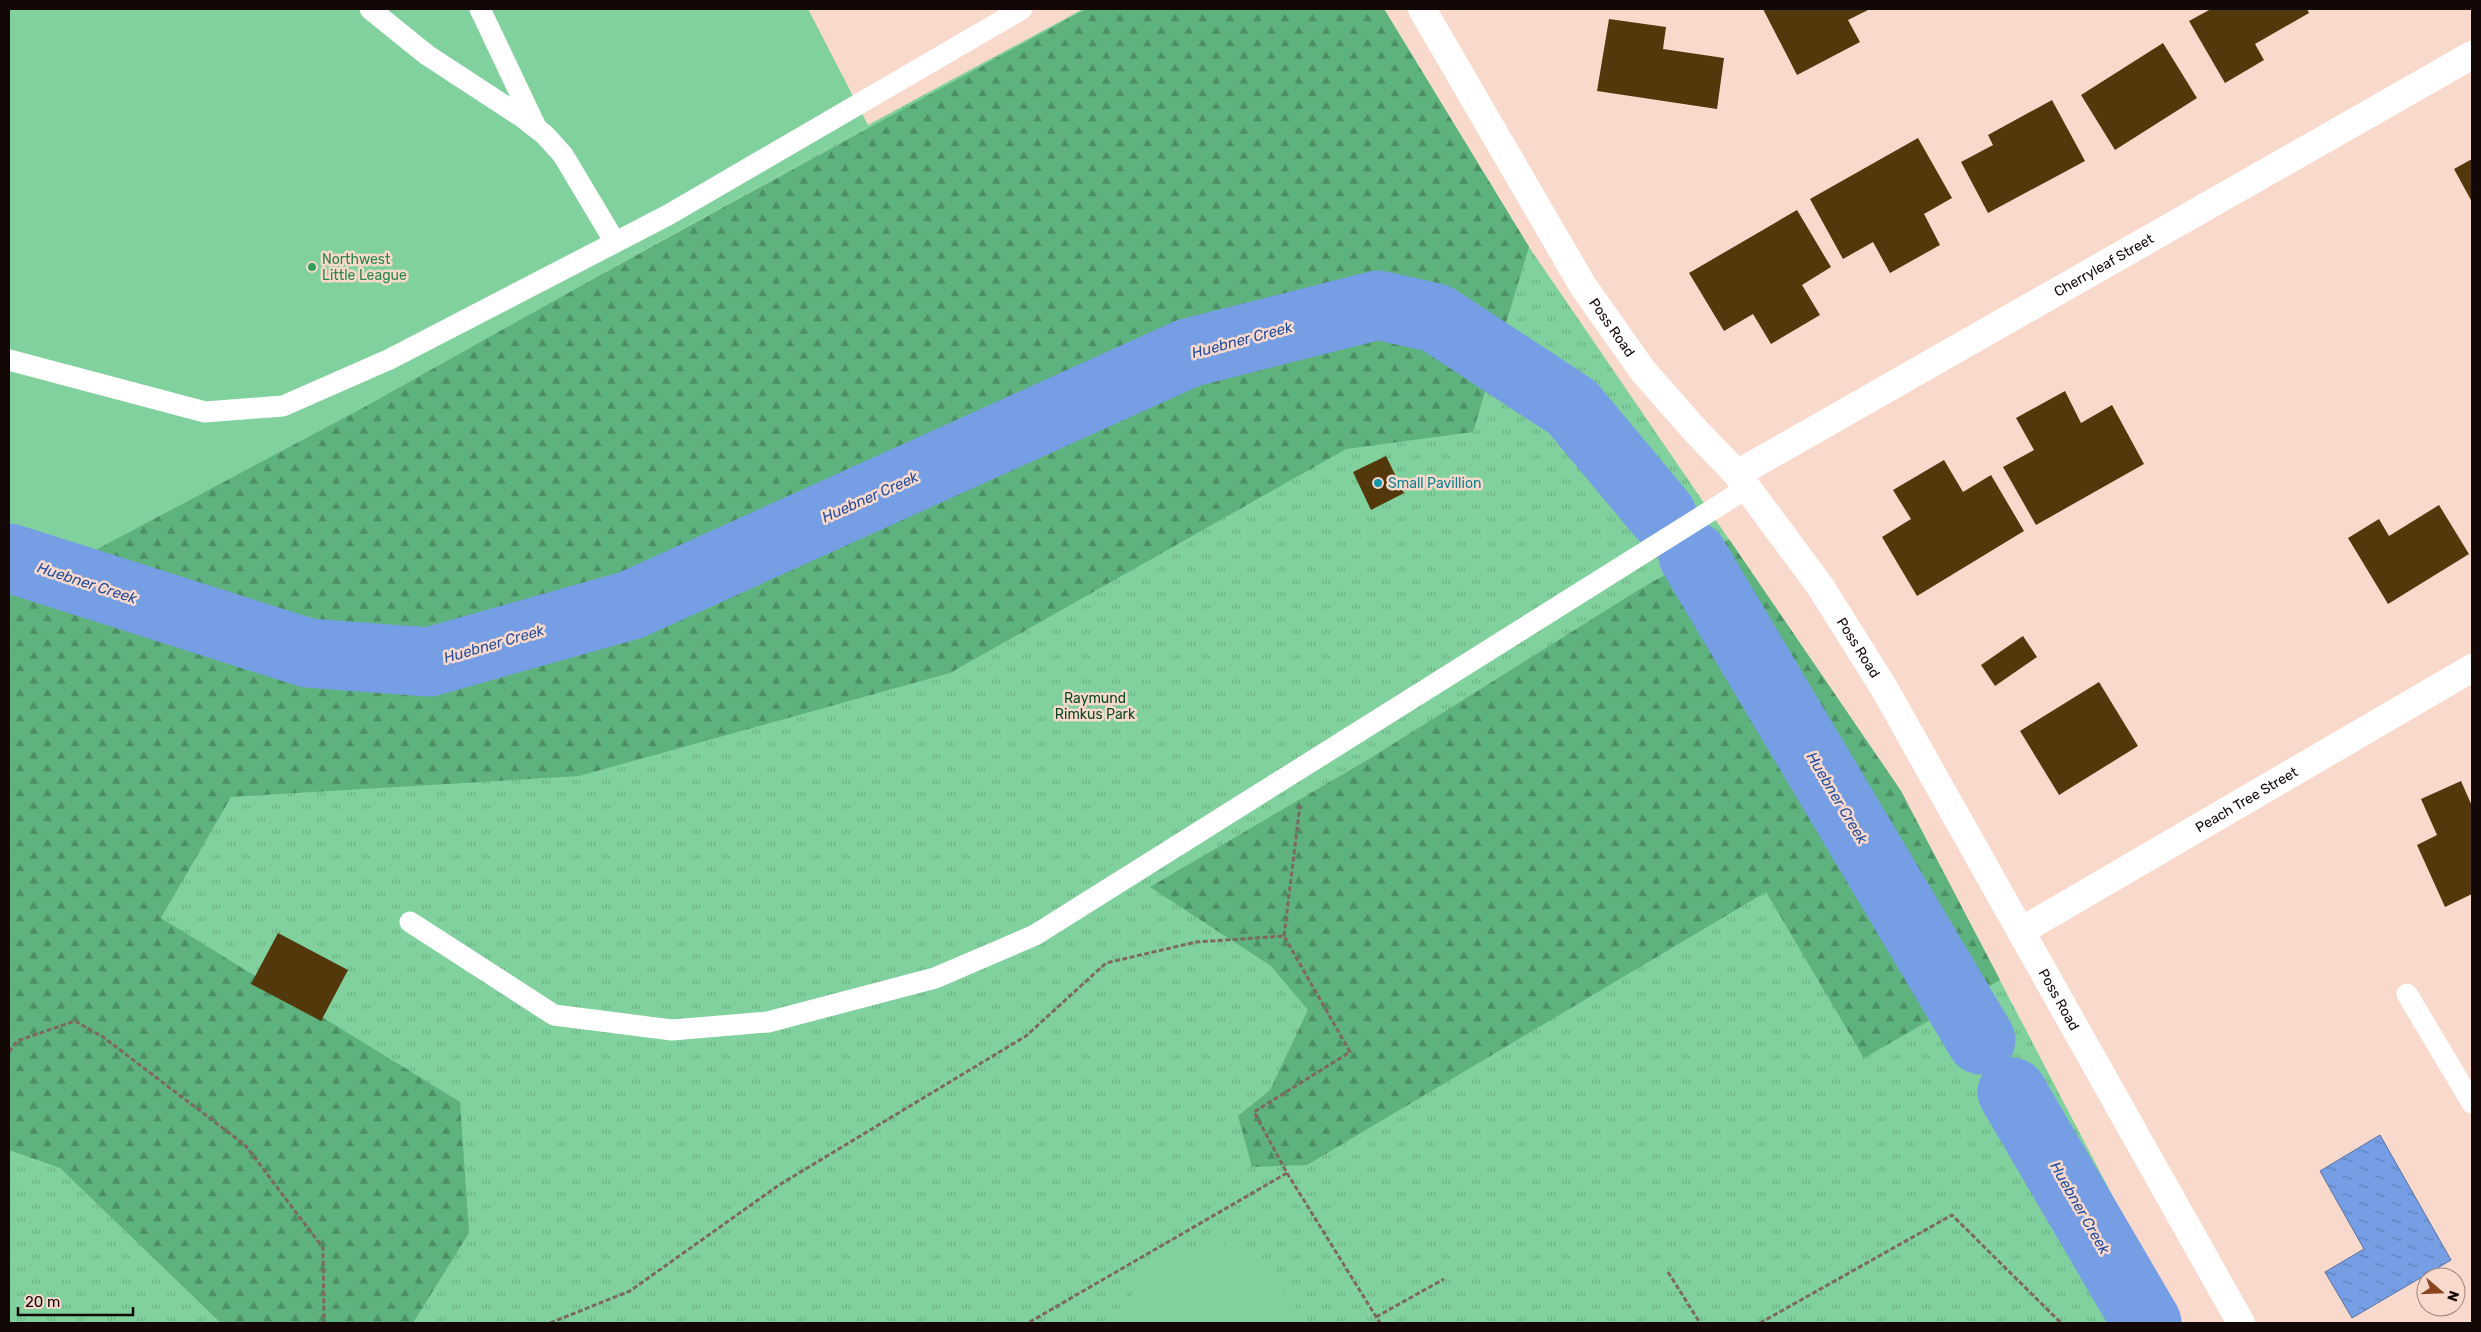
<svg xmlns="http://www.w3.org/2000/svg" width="2481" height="1332" font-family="Rubik,sans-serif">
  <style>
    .grass { fill: url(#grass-tufts) }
    .forest { fill: url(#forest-firs) }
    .garden { fill: #80d19d }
    .water { fill: url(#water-ripples); stroke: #5871a2 }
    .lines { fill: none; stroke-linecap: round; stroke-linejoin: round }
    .river { stroke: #759ee5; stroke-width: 69 }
    .building { fill: #52380b }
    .path { stroke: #7e6861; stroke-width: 3; stroke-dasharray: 5 2.5; stroke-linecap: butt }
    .service { stroke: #fff; stroke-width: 21 }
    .minor { stroke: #fff; stroke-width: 28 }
    .tertiary { stroke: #fff; stroke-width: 28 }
    .leisure-dot { fill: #2e9e5b; stroke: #fad9cd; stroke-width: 2 }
    .culture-dot { fill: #0f9aa8; stroke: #fad9cd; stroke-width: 2 }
    .labels { text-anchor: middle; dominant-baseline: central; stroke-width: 5; stroke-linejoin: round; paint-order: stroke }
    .leisure-label { font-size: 14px; fill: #27864d; stroke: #fad9cd; text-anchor: start }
    .street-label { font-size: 14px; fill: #130805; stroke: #fad9cd }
    .culture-label { font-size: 14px; fill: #0d838f; stroke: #fad9cd; text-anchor: start }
    .park-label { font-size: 14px; fill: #044927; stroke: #fad9cd }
    .water-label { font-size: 15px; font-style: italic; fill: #214fa2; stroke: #fad9cd }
  </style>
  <defs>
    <pattern id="grass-tufts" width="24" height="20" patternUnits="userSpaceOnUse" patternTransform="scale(1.25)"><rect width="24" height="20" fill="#80d19d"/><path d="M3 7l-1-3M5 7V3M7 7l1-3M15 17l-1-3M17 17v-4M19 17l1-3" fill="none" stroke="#6eb286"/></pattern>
    <pattern id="forest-firs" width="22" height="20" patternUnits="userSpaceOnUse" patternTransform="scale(1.25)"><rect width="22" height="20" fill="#5eb27e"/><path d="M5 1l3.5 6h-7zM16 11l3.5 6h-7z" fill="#4c8f65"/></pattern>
    <pattern id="water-ripples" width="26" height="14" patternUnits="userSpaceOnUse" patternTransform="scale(1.25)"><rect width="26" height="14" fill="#759ee5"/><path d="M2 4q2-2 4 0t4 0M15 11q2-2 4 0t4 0" fill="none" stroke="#5f7fb8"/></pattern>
  </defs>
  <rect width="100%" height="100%" fill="#fad9cd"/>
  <polygon class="grass" points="1083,9 1384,9 1529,247 1901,791 2179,1323 9,1323 9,596 361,409 868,125"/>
  <g class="forest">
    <polygon points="1086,9 1384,9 1529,247 1473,432 1346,449 950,673 579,776 231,797 161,918 460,1102 469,1233 413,1323 221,1323 60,1168 9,1150 9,436 171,510"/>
    <polygon points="1729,539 1901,791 2000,980 1864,1058 1766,892 1307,1165 1252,1167 1238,1116 1270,1090 1308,1010 1271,966 1150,887 1369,759 1640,589"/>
  </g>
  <g class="garden">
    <polygon points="9,9 808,9 868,125 361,409 9,596"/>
    <polygon points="1217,1240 1254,1261 1293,1303 1306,1323 1111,1323 1156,1261"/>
  </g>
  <polygon class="water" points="2380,1135 2451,1260 2352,1318 2325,1272 2364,1249 2320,1171"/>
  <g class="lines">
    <g class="river">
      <polyline points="1693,556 1981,1040"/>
      <polyline points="9,558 308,653 429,662 631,605 1188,353 1378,305 1436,318 1572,407 1662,515"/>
      <polyline points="2012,1092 2147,1323"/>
    </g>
  </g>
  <g class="building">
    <polygon points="1763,9 1870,9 1848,20 1860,42 1797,75"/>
    <polygon points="2211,9 2307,9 2309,13 2255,44 2264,60 2225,83 2189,21"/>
    <polygon points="1609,19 1666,27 1663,49 1724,58 1717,109 1597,91"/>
    <polygon points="2163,43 2197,98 2115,150 2081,95"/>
    <polygon points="2052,100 2085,161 1988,213 1961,162 1993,145 1988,135"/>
    <polygon points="1918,138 1952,198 1924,214 1940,245 1890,273 1873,242 1843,259 1810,199"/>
    <polygon points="2472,159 2472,202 2454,169"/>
    <polygon points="1797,210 1831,267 1802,285 1820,315 1771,344 1753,314 1724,331 1689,273"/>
    <polygon points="2065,391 2081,423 2112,405 2144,464 2036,525 2003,467 2034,450 2016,418"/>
    <polygon points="1386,456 1404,493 1371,510 1353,472"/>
    <polygon points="1944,460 1963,492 1991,475 2024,531 1917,596 1882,537 1911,519 1893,490"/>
    <polygon points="2439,505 2469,554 2388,604 2348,538 2379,519 2389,536"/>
    <polygon points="2023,636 2037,657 1995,686 1981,665"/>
    <polygon points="2099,682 2138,746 2059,795 2020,731"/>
    <polygon points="2461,781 2472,806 2472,894 2445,907 2417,845 2437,835 2421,799"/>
    <polygon points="278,933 348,970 321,1021 251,984"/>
  </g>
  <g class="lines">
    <g class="path">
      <polyline points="1284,936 1300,805"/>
      <polyline points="9,1052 17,1041 75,1021 103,1037 245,1145 323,1248 324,1323"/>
      <polyline points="1287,1173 1380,1323"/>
      <polyline points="1668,1272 1700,1323"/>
      <polyline points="1376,1317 1444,1279"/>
      <polyline points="550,1323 630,1291 779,1185 1026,1036 1106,963 1196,942 1284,936 1350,1052 1254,1112 1287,1173 1028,1323"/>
      <polyline points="1760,1323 1952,1215 2061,1323"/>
    </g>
    <g class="service">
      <polyline points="370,9 427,55 522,117 545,135 563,155 615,242"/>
      <polyline points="480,9 535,125"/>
      <polyline points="9,360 205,412 283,406 390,359 668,215 1022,9"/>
      <polyline points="410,922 554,1015 672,1030 768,1022 935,978 1035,935 1747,488"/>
      <polyline points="2407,994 2472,1103"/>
    </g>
    <g class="minor">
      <path id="s1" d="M1737,474L2472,55"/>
      <path id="s2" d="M2021,931L2472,668"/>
    </g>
    <path class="tertiary" id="s3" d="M1422,9L1583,286L1643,371L1694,429L1737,474L1820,586L1884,688L2241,1323"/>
  </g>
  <circle class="leisure-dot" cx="312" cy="267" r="5"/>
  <circle class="culture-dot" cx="1378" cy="483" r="5"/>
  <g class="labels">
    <g class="leisure-label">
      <text x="322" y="259">Northwest<tspan x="322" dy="16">Little League</tspan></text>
    </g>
    <g class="street-label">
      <text stroke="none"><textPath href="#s1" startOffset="422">Cherryleaf Street</textPath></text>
      <text stroke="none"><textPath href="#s3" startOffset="371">Poss Road</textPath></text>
      <text stroke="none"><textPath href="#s3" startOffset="776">Poss Road</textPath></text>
      <text stroke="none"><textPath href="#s2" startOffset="261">Peach Tree Street</textPath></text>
      <text stroke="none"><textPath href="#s3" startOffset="1181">Poss Road</textPath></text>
    </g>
    <g class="culture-label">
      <text x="1388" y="483">Small Pavillion</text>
    </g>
    <g class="park-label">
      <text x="1095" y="698">Raymund<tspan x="1095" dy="16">Rimkus Park</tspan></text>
    </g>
    <g class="water-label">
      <text transform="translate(1242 340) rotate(-15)">Huebner Creek</text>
      <text transform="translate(870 497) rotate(-24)">Huebner Creek</text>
      <text transform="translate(87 583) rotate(18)">Huebner Creek</text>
      <text transform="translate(494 644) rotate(-16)">Huebner Creek</text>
      <text transform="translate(1837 798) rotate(59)">Huebner Creek</text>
      <text transform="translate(2080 1208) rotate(60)">Huebner Creek</text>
    </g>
  </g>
  <rect width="2481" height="1332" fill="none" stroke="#130805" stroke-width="20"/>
  <g transform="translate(2441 1292) rotate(109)"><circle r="24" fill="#fad9cd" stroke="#9e857d"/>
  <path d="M0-4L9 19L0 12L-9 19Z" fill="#8c4521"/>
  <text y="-8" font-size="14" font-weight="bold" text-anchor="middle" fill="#130805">N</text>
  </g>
  <path d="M18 1307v8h115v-8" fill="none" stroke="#130805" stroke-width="2.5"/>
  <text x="25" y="1307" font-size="15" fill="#130805" stroke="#fad9cd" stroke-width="4" paint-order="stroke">20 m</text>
</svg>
